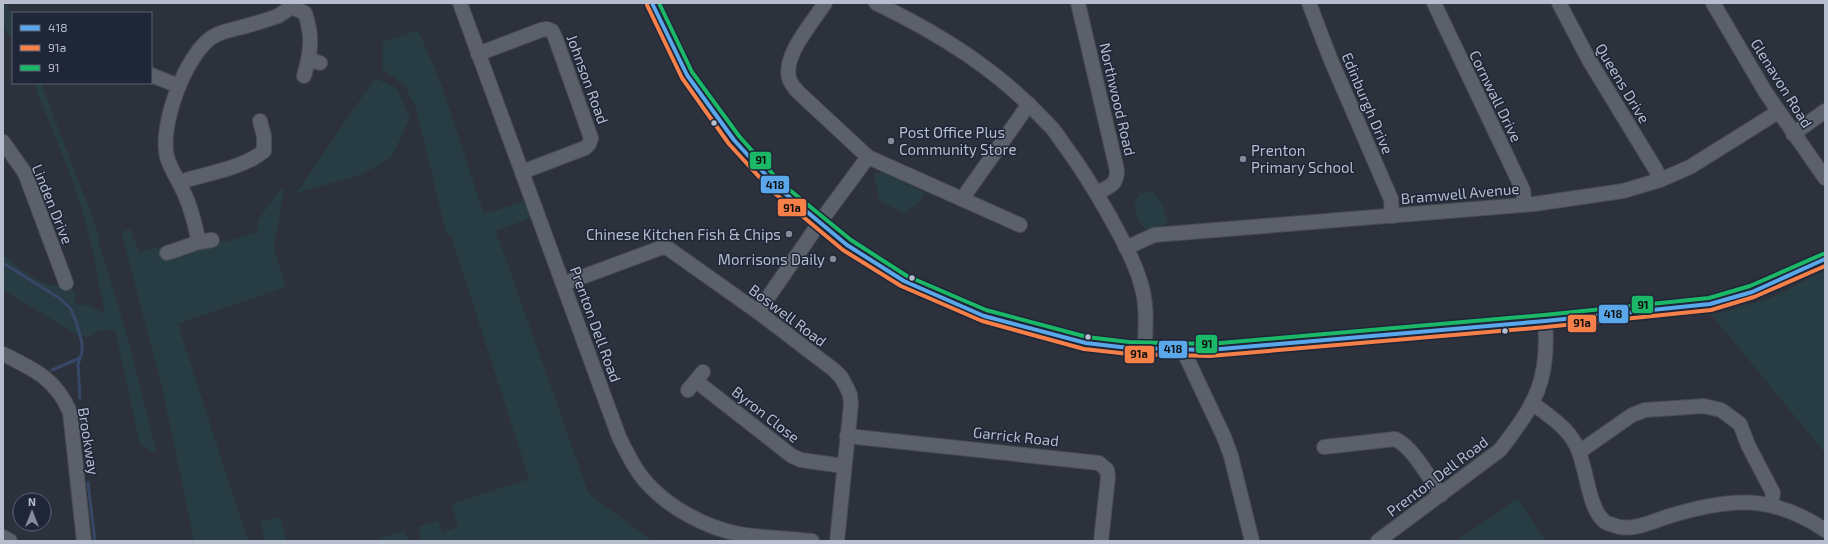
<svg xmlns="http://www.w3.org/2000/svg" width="1828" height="544" font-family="'Exo 2',sans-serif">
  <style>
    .green { fill: #283c43 }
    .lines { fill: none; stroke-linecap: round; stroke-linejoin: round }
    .stream { stroke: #374767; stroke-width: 3 }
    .minor-casing { stroke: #484c54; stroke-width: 16 }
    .minor { stroke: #5c606a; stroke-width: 14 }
    .bus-1-casing { stroke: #1e2638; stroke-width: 7 }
    .bus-2-casing { stroke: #1e2638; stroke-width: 7 }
    .bus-3-casing { stroke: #1e2638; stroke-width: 7 }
    .bus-1 { stroke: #5aa8eb; stroke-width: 4 }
    .bus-2 { stroke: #f78048; stroke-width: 4 }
    .bus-3 { stroke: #1ab867; stroke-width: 4 }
    .bus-dot { fill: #b6bdcc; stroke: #1e2638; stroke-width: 1.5 }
    .poi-dot { fill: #868c9a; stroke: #1e2638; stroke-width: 1.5 }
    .labels { text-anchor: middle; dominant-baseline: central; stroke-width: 3; stroke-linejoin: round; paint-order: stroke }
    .street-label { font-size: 15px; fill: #b6bdcc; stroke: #1e2638 }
    .poi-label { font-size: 15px; fill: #b6bdcc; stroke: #1e2638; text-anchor: start }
    .line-badge { stroke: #1e2638; stroke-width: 1.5 }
    .pale-badge-label { font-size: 11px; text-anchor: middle; font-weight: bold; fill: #111 }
  </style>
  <rect width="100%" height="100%" fill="#2c313c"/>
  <g class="green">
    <polygon points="3,3 6,3 13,18 13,42 3,26"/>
    <polygon points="418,30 441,83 484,214 530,199 536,216 496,231 589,494 653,541 413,541 421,538 418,527 438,520 443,532 458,527 451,504 529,479 451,236 446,232 416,109 404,84 382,70 383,42"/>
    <polygon points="375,78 397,88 410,118 392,157 361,175 296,193"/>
    <path d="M33,83H41L100,237L98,239L127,335L156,449L154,453L140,445L115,330H100L90,337L79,336L3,290V255C29,274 36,286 71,287L77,296L74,304L88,305L104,313C104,303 101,296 99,287C90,215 60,149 33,83Z"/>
    <polygon points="885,172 925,193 918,204 904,213 879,201 874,174"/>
    <polygon points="280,189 284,191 274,247 286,287 178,324 248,541 194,541 162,387 121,232 130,229 139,252 161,246 165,258 198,250 257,232 258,220"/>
    <polygon points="1152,191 1162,203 1168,223 1160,228 1146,230 1138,220 1134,205 1139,195"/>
    <polygon points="1825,270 1825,453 1706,308 1716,314 1773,297"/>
    <polygon points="1518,498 1545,541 1456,541"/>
    <polygon points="280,517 287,541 265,541 260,522"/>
    <polygon points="405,531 408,541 380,541 379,538"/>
  </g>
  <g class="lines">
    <g class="stream">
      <polyline points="3,263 59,298 70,308 76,321 82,343 82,352 78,364 80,398"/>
      <polyline points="52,370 80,358"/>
      <polyline points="81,411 85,452"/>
      <polyline points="88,483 95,541"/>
    </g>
    <g class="minor-casing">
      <g id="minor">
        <path d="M460,3L619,437C627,453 635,470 647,483C669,508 707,528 739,534C763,538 788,538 812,541"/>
        <polyline points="652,3 674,51 687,75 711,110 734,140 776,186 847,245 904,281 984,316 1086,343 1129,348 1209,350 1545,321 1710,304 1752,292 1825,259"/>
        <path d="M825,3C813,22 783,55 789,78C790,83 794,87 797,91L868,157L1020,225"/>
        <path d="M876,3C942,35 998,70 1048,124C1055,130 1059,138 1065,146C1082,169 1096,192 1110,217C1123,241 1137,265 1143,292C1147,310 1146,331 1144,349"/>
        <path d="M1078,3L1117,170C1117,186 1109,186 1097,193"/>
        <polyline points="1309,3 1330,58 1391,199 1392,216"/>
        <polyline points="1434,3 1523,190 1525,205"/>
        <polyline points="1559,3 1589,60 1656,170 1660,180"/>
        <polyline points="1713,3 1766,93 1825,178"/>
        <path d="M289,6L305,13C313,37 311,52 304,76"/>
        <polyline points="478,54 541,30 547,29 552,31 555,37 591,138 589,144 585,148 522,172"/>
        <polyline points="309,59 320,63"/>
        <polyline points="151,75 179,86"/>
        <polyline points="1793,134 1825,111"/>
        <polyline points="3,142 25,173 66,283"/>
        <path d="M179,182C205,174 244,168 264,151V136L260,121"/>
        <polyline points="962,199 1029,104"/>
        <path d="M199,242C195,226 192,210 185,195C180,182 171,171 167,157C159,126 186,52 214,36C223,31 236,29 246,26C257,23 267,20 278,16L287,10L292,3"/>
        <polyline points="1126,248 1154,235 1534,204 1623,191 1660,180 1690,167 1778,112"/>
        <polyline points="167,253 199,242 212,240"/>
        <polyline points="563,284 663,247 669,249 758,312 834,370 841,377 847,388 850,395 851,404 837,541"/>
        <polyline points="758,312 820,222 868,157"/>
        <polyline points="1183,350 1224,437 1231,456 1252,541"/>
        <path d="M3,354C35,370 55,378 70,412L84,541"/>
        <polyline points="696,381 792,456 801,460 844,466"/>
        <polyline points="688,390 703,372"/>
        <path d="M1532,403C1548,415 1567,427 1576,445C1586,464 1588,505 1602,519C1604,522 1609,524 1613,525C1629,532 1650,523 1666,517C1727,498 1770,493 1825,530"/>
        <polyline points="847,436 1099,463 1107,470 1108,477 1101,541"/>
        <path d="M1324,447L1395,439C1412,446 1430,479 1441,495"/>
        <polyline points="1579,452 1632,415 1645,410 1704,406 1721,410 1740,424 1748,445 1773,493 1771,505"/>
        <polyline points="3,537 10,541"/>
        <path d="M1378,541L1500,450C1535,405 1550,380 1545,321"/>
      </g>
    </g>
    <use href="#minor" class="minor"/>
    <g class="bus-1-casing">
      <polyline id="bus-1" points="652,3 687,75 734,140 776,186 847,245 904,281 984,316 1086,343 1129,348 1209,350 1545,321 1710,304 1752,292 1825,259"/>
    </g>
    <g class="bus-2-casing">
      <polyline id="bus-2" points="647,5 682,78 729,144 772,191 843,250 901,286 982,321 1084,349 1129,354 1210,356 1546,327 1711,310 1754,297 1825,266"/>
    </g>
    <g class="bus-3-casing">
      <polyline id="bus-3" points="659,3 692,72 739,136 780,182 851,240 907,276 986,310 1087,337 1129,342 1209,344 1544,315 1709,298 1750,286 1823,254"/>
    </g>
    <use href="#bus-1" class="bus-1"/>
    <use href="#bus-2" class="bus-2"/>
    <use href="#bus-3" class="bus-3"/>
  </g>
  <g class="bus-dot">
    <circle cx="714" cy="123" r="3.5"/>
    <circle cx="912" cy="278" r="3.5"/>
    <circle cx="1505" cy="331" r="3.5"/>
    <circle cx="1088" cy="337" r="3.5"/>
  </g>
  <g class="poi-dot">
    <circle cx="891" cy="141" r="4"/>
    <circle cx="1243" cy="159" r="4"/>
    <circle cx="789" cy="234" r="4"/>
    <circle cx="833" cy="259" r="4"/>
  </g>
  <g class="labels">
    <g class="street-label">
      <text transform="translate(588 79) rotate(70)">Johnson Road</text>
      <text transform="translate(1623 83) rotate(59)">Queens Drive</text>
      <text transform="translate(1782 83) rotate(58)">Glenavon Road</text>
      <text transform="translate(1496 96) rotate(64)">Cornwall Drive</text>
      <text transform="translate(1118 99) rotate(77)">Northwood Road</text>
      <text transform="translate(1368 103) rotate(67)">Edinburgh Drive</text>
      <text transform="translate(1460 193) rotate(-5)">Bramwell Avenue</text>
      <text transform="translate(53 204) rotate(68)">Linden Drive</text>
      <text transform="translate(788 315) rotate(37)">Boswell Road</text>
      <text transform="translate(596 324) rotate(70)">Prenton Dell Road</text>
      <text transform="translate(766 414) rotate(38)">Byron Close</text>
      <text transform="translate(1016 436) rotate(6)">Garrick Road</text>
      <text transform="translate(89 441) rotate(81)">Brookway</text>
      <text transform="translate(1437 476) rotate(-37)">Prenton Dell Road</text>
    </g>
    <g class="poi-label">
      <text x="899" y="132">Post Office Plus<tspan x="899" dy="17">Community Store</tspan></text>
      <text x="1251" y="150">Prenton<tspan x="1251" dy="17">Primary School</tspan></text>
      <text x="781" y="234" text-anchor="end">Chinese Kitchen Fish &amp; Chips</text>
      <text x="825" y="259" text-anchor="end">Morrisons Daily</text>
    </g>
  </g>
  <g class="line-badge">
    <rect x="749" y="151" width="23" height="19" rx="4" fill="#1ab867"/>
    <rect x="760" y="175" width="30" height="19" rx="4" fill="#5aa8eb"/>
    <rect x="777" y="198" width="30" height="19" rx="4" fill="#f78048"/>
    <rect x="1631" y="295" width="23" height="19" rx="4" fill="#1ab867"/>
    <rect x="1598" y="304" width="31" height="20" rx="4" fill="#5aa8eb"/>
    <rect x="1567" y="314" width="30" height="19" rx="4" fill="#f78048"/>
    <rect x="1195" y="334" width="23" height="20" rx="4" fill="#1ab867"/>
    <rect x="1158" y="340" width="30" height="19" rx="4" fill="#5aa8eb"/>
    <rect x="1124" y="345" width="31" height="19" rx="4" fill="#f78048"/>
  </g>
  <g class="pale-badge-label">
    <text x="761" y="164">91</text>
    <text x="775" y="189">418</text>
    <text x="792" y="212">91a</text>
    <text x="1643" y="309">91</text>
    <text x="1613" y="318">418</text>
    <text x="1582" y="327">91a</text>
    <text x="1207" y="348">91</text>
    <text x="1173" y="353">418</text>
    <text x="1139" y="358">91a</text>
  </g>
  <rect width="1828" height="544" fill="none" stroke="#b6bdcc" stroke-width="8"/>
  <rect x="12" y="12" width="140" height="72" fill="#1e2638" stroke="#5b6273"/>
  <rect x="20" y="25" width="20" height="6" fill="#5aa8eb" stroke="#5b6273"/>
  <text x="48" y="32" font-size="12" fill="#b6bdcc">418</text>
  <rect x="20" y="45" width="20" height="6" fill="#f78048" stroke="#5b6273"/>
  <text x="48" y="52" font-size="12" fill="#b6bdcc">91a</text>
  <rect x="20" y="65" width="20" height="6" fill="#1ab867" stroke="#5b6273"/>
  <text x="48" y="72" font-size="12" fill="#b6bdcc">91</text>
  <g transform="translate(32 512)"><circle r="19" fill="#1e2638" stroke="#5b6273"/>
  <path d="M0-3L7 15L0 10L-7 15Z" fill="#868c9a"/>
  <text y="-6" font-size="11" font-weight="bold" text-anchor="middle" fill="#b6bdcc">N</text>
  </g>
</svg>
